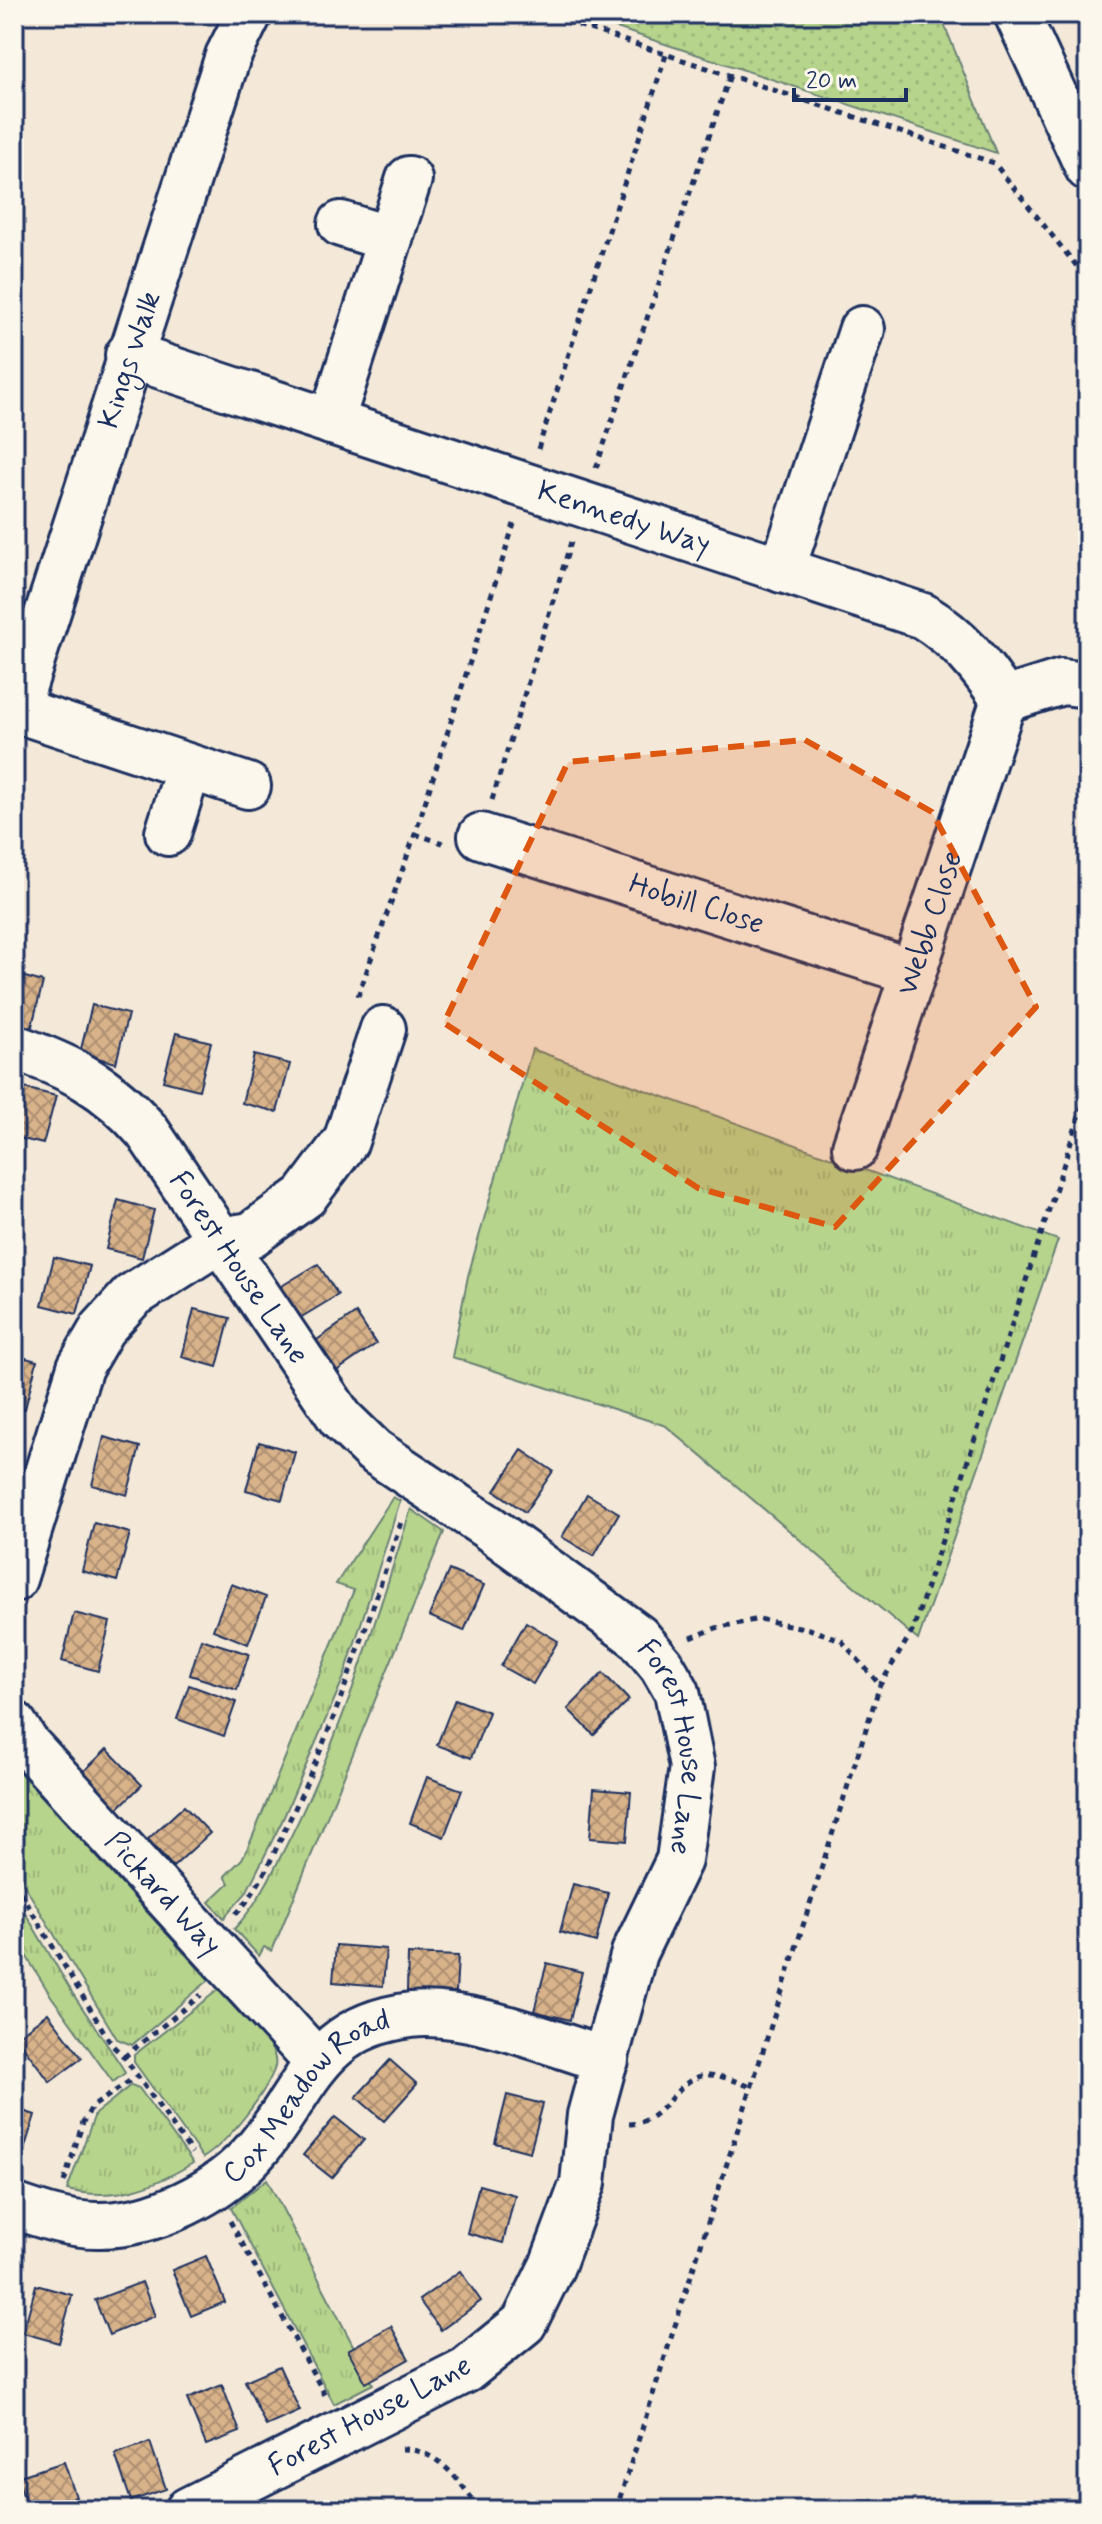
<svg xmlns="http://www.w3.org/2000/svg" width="1102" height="2524" font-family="Mynerve,sans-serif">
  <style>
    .grass { fill: url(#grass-tufts); stroke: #698275; stroke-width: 2 }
    .park { fill: url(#park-dots); stroke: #698275; stroke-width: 2 }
    .building { fill: url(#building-cross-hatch); stroke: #1b2f5e; stroke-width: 2 }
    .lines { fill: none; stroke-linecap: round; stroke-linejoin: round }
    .minor-casing { stroke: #1b2f5e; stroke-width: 50 }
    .path { stroke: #1b2f5e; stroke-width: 5; stroke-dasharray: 6 6; stroke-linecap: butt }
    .minor { stroke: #fbf7ec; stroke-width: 44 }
    .marked { fill: #de5710; fill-opacity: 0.2; stroke: #de5710; stroke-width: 6; stroke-dasharray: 16 10; stroke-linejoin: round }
    .labels { text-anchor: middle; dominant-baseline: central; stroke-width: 6; stroke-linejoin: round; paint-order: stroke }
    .street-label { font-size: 30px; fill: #1b2f5e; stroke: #fbf7ec }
  </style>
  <defs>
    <pattern id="grass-tufts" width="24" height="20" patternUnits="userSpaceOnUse" patternTransform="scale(2)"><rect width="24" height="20" fill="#b7d48c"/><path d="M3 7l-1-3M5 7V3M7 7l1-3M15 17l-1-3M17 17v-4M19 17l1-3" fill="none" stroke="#9db67b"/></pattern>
    <pattern id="park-dots" width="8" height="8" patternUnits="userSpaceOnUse" patternTransform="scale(2)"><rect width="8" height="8" fill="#b7d48c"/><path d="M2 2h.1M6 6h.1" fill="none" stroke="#9db67b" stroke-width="1.8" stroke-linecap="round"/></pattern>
    <pattern id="building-cross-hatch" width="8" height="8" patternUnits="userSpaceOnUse" patternTransform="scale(2)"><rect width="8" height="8" fill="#d8b289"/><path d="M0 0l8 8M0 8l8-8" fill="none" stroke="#ae9173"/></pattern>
  </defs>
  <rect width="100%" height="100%" fill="#f4e9d8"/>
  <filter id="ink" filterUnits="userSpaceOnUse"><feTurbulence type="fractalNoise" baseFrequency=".0125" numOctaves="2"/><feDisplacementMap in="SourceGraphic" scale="16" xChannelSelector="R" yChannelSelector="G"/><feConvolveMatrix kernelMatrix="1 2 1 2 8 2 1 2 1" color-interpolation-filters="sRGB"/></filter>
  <g filter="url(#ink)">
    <g class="grass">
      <polygon points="532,1049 1058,1240 918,1640 666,1426 452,1357 468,1276"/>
      <polygon points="393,1497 400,1501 344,1677 283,1819 246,1893 224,1918 209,1902 229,1883 225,1876 242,1859 250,1843 354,1590 336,1584"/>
      <path d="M411,1509L444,1532L272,1951L264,1947L259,1956L234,1929C260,1902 274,1869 291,1836C343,1731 376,1620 411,1509Z"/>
      <polygon points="14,1766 209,1980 132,2045 117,2039 14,1868"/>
      <polygon points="14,1894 73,1994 122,2067 125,2073 113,2082 51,1996 14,1936"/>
      <path d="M218,1990L268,2043C272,2050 277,2058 275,2067C266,2094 227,2143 203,2158L134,2062V2055Z"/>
      <path d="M131,2085L139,2088L193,2163C152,2188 114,2201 67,2190L95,2114Z"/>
      <polygon points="267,2179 373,2384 334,2404 231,2208"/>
    </g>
    <polygon class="park" points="574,14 940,14 996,153"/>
    <g class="building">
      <polygon points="14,974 43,982 31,1030 14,1026"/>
      <polygon points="92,1005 128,1014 116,1063 80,1053"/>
      <polygon points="176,1033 211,1042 199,1090 163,1081"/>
      <polygon points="254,1055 290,1064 277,1112 242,1103"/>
      <polygon points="20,1087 56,1096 43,1144 14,1137 14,1110"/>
      <polygon points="118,1200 154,1210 142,1258 106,1249"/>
      <polygon points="54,1257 90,1266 77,1314 42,1305"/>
      <polygon points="318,1264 338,1295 295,1321 275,1290"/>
      <polygon points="194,1309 230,1318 217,1367 182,1357"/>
      <polygon points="356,1313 376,1344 335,1372 314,1342"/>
      <polygon points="14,1355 37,1361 25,1409 14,1406"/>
      <polygon points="104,1437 140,1447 127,1495 92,1485"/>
      <polygon points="259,1442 295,1452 282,1500 246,1490"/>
      <polygon points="522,1450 553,1471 525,1512 495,1491"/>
      <polygon points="587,1494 619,1513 594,1556 562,1537"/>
      <polygon points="94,1523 130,1533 117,1581 82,1571"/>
      <polygon points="449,1570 484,1585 464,1631 429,1616"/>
      <polygon points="231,1584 266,1597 248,1644 213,1630"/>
      <polygon points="74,1613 110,1622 98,1671 62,1661"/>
      <polygon points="526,1622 558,1641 533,1684 501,1666"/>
      <polygon points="201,1639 249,1654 237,1690 190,1675"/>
      <polygon points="603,1673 629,1700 594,1735 568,1709"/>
      <polygon points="189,1685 236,1702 224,1736 177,1719"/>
      <polygon points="455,1699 489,1712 471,1758 437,1745"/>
      <polygon points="107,1749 142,1785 115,1811 80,1775"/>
      <polygon points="427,1777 462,1790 444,1837 410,1823"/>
      <polygon points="594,1789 631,1792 627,1841 590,1838"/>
      <polygon points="184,1806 210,1833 173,1867 148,1839"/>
      <polygon points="573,1884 608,1893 596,1942 560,1932"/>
      <polygon points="336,1945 386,1949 383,1986 333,1982"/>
      <polygon points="408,1954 458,1956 456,1992 407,1991"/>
      <polygon points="547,1963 582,1972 570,2020 534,2011"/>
      <polygon points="48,2013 82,2058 50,2082 16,2037"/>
      <polygon points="390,2060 417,2084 384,2121 356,2097"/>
      <polygon points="507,2095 543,2104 530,2152 495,2143"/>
      <polygon points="14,2108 35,2115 18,2169 14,2167"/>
      <polygon points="335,2117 364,2140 332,2178 303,2155"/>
      <polygon points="479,2185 515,2195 503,2243 467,2233"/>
      <polygon points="206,2256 225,2302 191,2316 172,2270"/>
      <polygon points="460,2271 481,2301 441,2330 419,2300"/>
      <polygon points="142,2282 155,2316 109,2335 95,2300"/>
      <polygon points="36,2285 72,2295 59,2343 23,2333"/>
      <polygon points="391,2326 409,2359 366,2383 348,2350"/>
      <polygon points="279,2366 300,2411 266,2426 245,2381"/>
      <polygon points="222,2385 240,2432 206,2445 187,2399"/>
      <polygon points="150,2442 166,2489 131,2501 115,2454"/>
      <polygon points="64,2462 76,2497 28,2510 17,2477"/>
    </g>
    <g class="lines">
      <g class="minor-casing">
        <g id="minor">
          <polyline points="1017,14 1088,168"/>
          <polyline points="341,224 390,239"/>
          <path id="s1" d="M128,355L923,616C959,638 981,665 1004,700L1062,682L1088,685"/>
          <polyline points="331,422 409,179"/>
          <polyline points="782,570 862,329"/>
          <polyline points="14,709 248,786"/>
          <path id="s2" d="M16,710L228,56L249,14"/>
          <polyline points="168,833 189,767"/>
          <path id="s3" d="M481,836L912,972"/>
          <path id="s4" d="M14,1047C71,1067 107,1085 147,1131L341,1419L374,1451L488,1527L638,1637L662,1666L677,1692L692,1767L679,1860L634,1953L590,2115L583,2183L552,2266L524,2323L466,2370L188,2510"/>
          <path id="s5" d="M855,1147L1004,700"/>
          <polyline points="14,1579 80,1367 102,1329 132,1296 220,1240 251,1235 305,1196 346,1141 383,1029"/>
          <path id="s6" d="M14,1724L26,1743L316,2061"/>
          <path id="s7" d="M14,2206C40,2215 69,2225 97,2225C154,2226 221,2192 257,2149C309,2087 316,2027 411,2015C465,2008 553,2044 606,2060"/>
        </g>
      </g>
      <g class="path">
        <polyline points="544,14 994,163 1083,274 1088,287"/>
        <polyline points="538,449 666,55"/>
        <polyline points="596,468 730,75"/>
        <polyline points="492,800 571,542"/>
        <polyline points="415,834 443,843"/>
        <polyline points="358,996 415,834 514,524"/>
        <polyline points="691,1638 716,1628 759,1619 809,1629 841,1640 880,1685"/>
        <polyline points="14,1882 112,2045 124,2057 192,2153"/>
        <path d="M236,1914C258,1891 272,1858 285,1829C334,1730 367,1624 402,1519"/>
        <polyline points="124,2057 201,1995"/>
        <path d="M629,2124C665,2123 671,2084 701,2076C717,2072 737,2082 751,2087"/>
        <polyline points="64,2182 83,2122 92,2107 137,2076"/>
        <polyline points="230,2221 325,2395"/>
        <path d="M402,2449C439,2449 461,2483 480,2510"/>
        <polyline points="616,2510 880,1685 913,1630 1088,1089"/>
      </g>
      <use href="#minor" class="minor"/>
    </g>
  </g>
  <path class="marked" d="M805,740L932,812L1036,1007L835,1227L698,1188L444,1023L568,762Z"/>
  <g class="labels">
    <g class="street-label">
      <text stroke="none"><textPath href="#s2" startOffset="368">Kings Walk</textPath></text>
      <text stroke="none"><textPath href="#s1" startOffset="522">Kennedy Way</textPath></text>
      <text stroke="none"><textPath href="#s3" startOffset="226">Hobill Close</textPath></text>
      <text stroke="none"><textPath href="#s5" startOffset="236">Webb Close</textPath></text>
      <text stroke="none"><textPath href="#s4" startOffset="324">Forest House Lane</textPath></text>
      <text stroke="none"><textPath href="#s4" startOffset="996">Forest House Lane</textPath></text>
      <text stroke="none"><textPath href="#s6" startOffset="226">Pickard Way</textPath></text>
      <text stroke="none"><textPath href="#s7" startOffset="342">Cox Meadow Road</textPath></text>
      <text transform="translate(370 2416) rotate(-28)">Forest House Lane</text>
    </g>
  </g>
  <rect width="1102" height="2524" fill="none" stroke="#fbf7ec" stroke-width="48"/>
  <rect x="24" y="24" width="1054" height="2476" fill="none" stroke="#1b2f5e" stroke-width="3" filter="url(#ink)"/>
  <path d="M794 88v12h112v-12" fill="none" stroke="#1b2f5e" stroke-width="4"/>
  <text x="806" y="88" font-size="24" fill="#1b2f5e" stroke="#fbf7ec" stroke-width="6" paint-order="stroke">20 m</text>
</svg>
